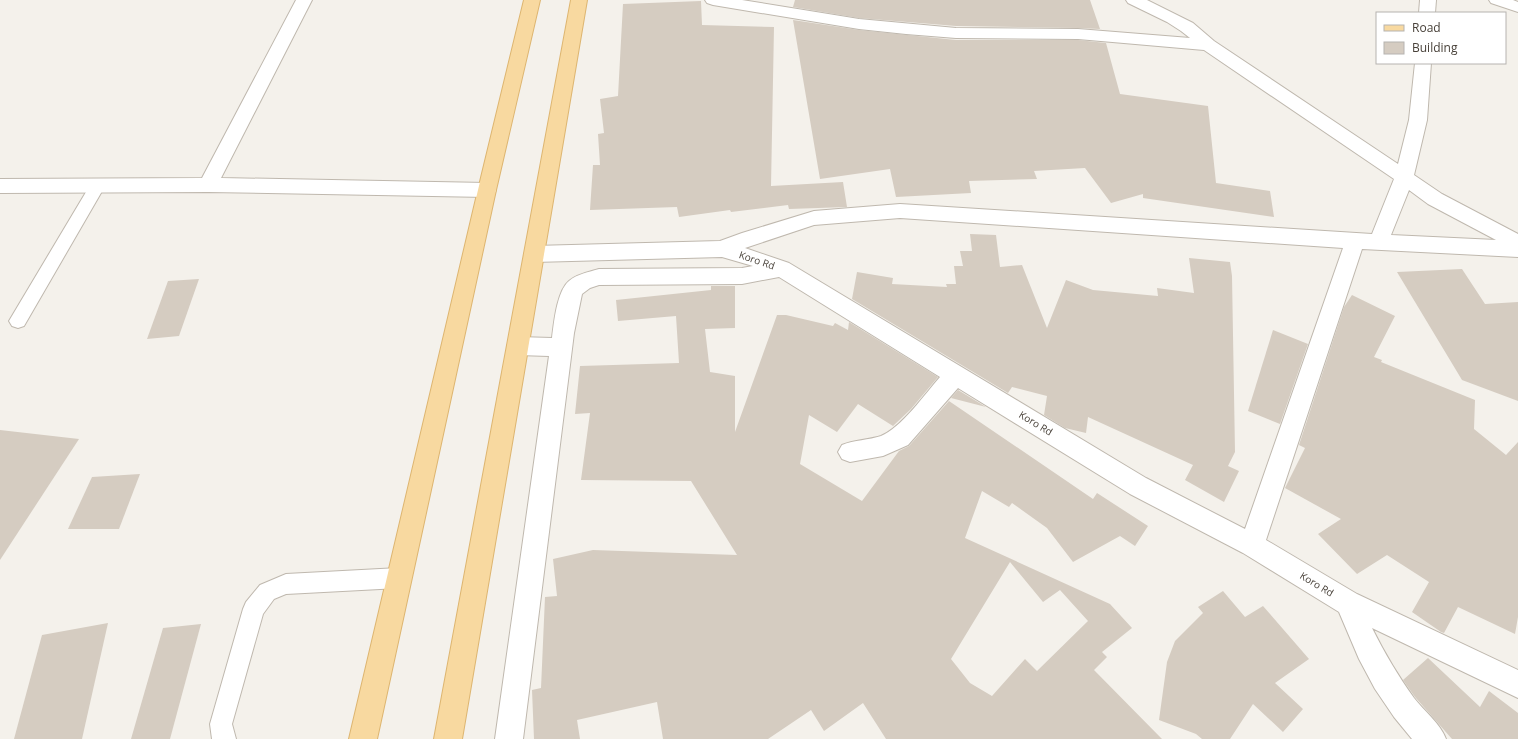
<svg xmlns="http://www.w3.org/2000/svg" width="1518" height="739" font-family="'Open Sans',sans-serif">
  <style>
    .building { fill: #d5ccc1; fill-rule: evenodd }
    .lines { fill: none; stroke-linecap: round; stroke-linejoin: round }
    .service-casing { stroke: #bfb8ae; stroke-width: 2 }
    .minor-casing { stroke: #bfb8ae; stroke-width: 2 }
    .primary-casing { stroke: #ddb570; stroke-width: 2 }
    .service { fill: #fff; fill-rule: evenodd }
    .minor { fill: #fff; fill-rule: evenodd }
    .primary { fill: #f8d9a0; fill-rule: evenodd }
    .labels { text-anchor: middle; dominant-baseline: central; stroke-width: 3.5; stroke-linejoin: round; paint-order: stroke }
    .street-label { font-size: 10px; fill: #484139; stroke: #fff }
  </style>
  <rect width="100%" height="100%" fill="#f4f1eb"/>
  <g class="building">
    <polygon points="795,0 1090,0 1100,29 1078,28 956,26 859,18 793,7"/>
    <polygon points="701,1 702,25 774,27 771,186 843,182 847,207 789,209 788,205 731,212 730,210 679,217 677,207 590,210 593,165 600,165 598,134 604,133 600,99 618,96 623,4"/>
    <polygon points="793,20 859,30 956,40 1078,40 1106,43 1120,94 1208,106 1216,183 1270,191 1274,217 1143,198 1143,194 1111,203 1085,168 1034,171 1037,179 969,181 971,193 896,197 890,169 820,179"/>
    <polygon points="970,234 996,235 1000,267 1022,265 1047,328 1066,280 1093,290 1158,296 1157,288 1194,293 1189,258 1230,262 1232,276 1235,452 1228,466 1239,471 1224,502 1185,480 1193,465 1088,417 1086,433 1065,428 1044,415 1047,396 1012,387 1008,393 852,299 857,272 893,278 892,284 947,287 946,284 956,284 954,266 963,266 960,251 972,251"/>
    <polygon points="1462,269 1485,304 1518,302 1518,401 1462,380 1397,272"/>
    <polygon points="199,279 179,336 147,339 168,281"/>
    <path d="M711,286H735V328L705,329L710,372L735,376V432L777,315H786L833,326L835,323L848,330L849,322L938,377L911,409L893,426L858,404L837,432L809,415L800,464L862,501L899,451L909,446L949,401L1093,499L1097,493L1148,526L1135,546L1120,536L1073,562L1047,528L1012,503L1009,507L982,491L965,538L1110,604L1132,628L1102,652L1107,657L1094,670L1162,739H886L863,703L824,731L811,710L768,739H663L657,702L577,720L580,739H534L532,690L541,688L545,597L557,596L553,559L593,550L737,555L691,481L581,480L590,413L575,414L580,366L679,363L676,316L618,321L616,300L711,290ZM1010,562L1043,602L1060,590L1088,621L1037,671L1025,659L992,696L970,683L951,659Z"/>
    <polygon points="1352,295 1395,316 1374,357 1382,360 1381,362 1475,400 1474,429 1506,455 1518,442 1518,617 1515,634 1458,607 1444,633 1441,632 1412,612 1429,582 1387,555 1357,574 1318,534 1341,519 1285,488 1305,448 1299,445 1344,307"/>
    <polygon points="1273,330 1308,344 1280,424 1248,411"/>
    <polygon points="958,390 986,407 951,398"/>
    <polygon points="0,430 79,439 0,560"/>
    <polygon points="140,474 119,529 68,529 92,477"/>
    <polygon points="1223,591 1245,617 1263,606 1309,659 1275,683 1303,709 1283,732 1253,704 1230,739 1202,739 1196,734 1159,720 1167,662 1175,641 1203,613 1198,607"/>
    <polygon points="108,623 82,739 14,739 42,635"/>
    <polygon points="201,624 170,739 131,739 163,628"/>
    <polygon points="1428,658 1480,707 1489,691 1518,713 1518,739 1452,739 1415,697 1403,680"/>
  </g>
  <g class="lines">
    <g class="service-casing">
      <g id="service">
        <polygon points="97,180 102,182 105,186 24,326 18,328 12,326 9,321 12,316 92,182"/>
        <polygon points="399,568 406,571 409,578 406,585 399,588 286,594 274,599 263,614 232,724 236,739 212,739 210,724 243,609 246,602 260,585 286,574"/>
      </g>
    </g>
    <g class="minor-casing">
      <g id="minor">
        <polygon points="296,0 312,0 221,178 487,183 494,185 496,190 494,195 487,197 208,192 0,193 0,179 202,178"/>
        <path d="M705,0H742L859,19L956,28L1078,29L1190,38L1181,31L1167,22L1128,3L1126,0H1147L1193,23L1214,41L1398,164L1409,120L1415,63H1431L1427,120L1414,175L1442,194L1518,234V257L1362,249L1266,540L1357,594L1518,670V698L1372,628C1384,652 1398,676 1414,698C1424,711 1440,723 1446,739H1412L1394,717L1375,689L1359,659L1339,612L1243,553L1130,494L958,388L908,445L883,456L850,462L842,459L838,452L842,445C854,440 869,440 881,436C900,429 926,393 940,377L779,277L742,284L599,285L590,288L582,294L574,333L523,739H495L549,356L518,355L510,352L507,346L510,340L518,337L552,338C554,322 557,291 569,281C577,274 589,272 599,269L742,268L753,266L722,257L534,262L527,259L524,254L527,249L534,246L720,241L742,233L814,211L900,204L1372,234L1394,179L1204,50L1078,39L956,38L906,34L859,29L713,5L707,3ZM1409,190L1428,204L1496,240L1391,235ZM900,218L1343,248L1245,529L1146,478L789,263L745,248L814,225Z"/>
        <polygon points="1420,0 1436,0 1435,13 1419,13"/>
        <polygon points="1489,0 1513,0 1518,2 1518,12 1491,3"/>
      </g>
    </g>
    <g class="primary-casing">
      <g id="primary">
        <polygon points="524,0 540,0 496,190 377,739 349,739 478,190"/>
        <polygon points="571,0 587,0 462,739 434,739"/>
      </g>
    </g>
    <use href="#service" class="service"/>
    <use href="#minor" class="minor"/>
    <use href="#primary" class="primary"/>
  </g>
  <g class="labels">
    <g class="street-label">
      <text transform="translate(757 260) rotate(19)">Koro Rd</text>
      <text transform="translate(1036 423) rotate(31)">Koro Rd</text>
      <text transform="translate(1317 584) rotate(31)">Koro Rd</text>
    </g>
  </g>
  <rect x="1376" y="12" width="130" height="52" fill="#ffffff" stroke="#b6b3b0"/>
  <rect x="1384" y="25" width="20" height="6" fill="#f8d9a0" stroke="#b6b3b0"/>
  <text x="1412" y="32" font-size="12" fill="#484139">Road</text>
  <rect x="1384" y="42" width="20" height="12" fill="#d5ccc1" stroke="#b6b3b0"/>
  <text x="1412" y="52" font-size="12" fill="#484139">Building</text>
</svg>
